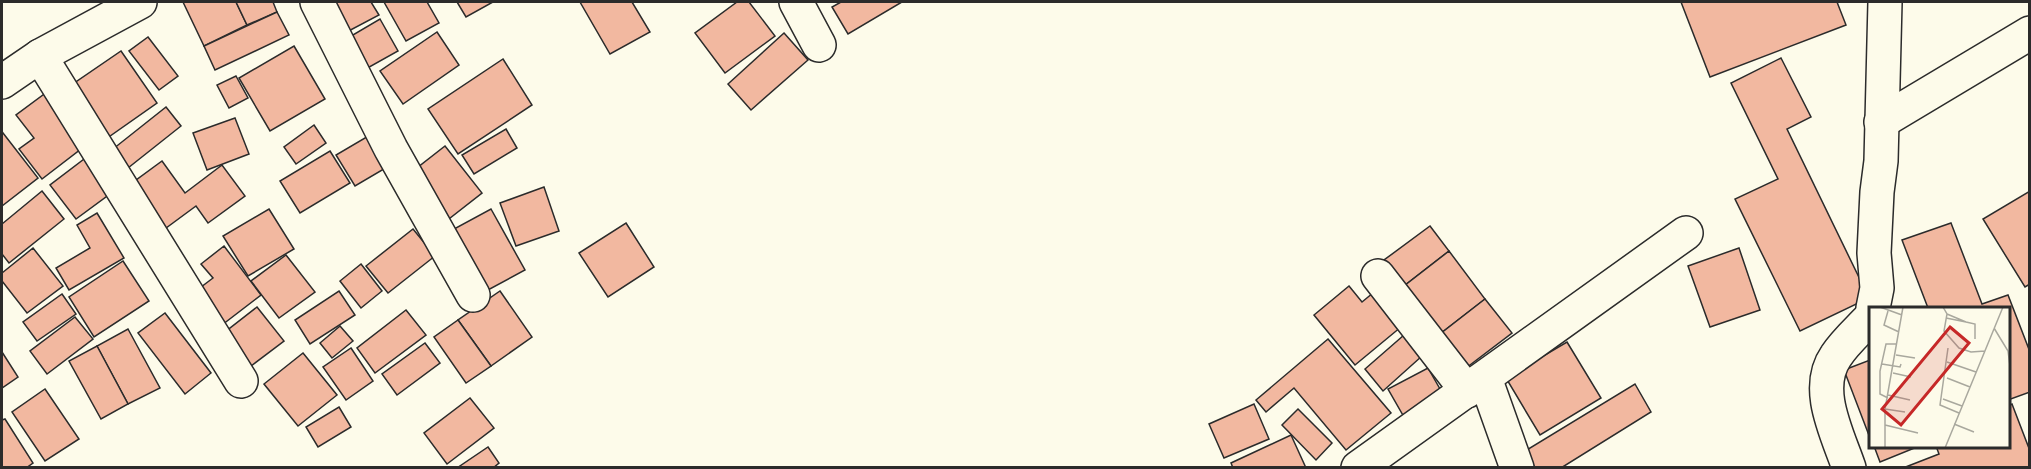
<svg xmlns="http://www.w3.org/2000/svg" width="2031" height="469" font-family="'Fira Sans',sans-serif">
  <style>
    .building { fill: #f2b8a0; stroke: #2b2b2b; stroke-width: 1.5 }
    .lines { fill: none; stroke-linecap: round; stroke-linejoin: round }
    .minor-casing { stroke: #2b2b2b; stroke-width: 36 }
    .minor { stroke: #fdfbea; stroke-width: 33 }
    .inset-road { fill: none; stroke: #a9a89e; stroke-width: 1.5 }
    .view { fill: #c62828; fill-opacity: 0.15; stroke: #c62828; stroke-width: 3 }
    .inset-edge { fill: none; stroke: #2b2b2b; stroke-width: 3 }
  </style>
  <rect width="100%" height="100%" fill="#fdfbea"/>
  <g class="building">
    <polygon points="183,2 236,2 247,25 204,46"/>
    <polygon points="236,2 273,2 277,12 247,25"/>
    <polygon points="324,2 371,2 379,15 343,34"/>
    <polygon points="384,2 427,2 439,23 406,41"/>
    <polygon points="457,2 493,2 466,17"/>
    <polygon points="580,2 632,2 650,32 610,54"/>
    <polygon points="737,2 749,2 775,36 725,73 695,33"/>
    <polygon points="841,2 902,2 848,34 832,7"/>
    <polygon points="1681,2 1837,2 1846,25 1710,77"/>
    <polygon points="277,12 289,35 215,70 204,46"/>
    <polygon points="380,19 398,51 364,70 346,39"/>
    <polygon points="437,32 459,65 403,104 380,71"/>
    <polygon points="784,33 808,60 751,110 728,84"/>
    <polygon points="148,37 178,76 159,90 129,51"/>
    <polygon points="294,46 325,99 270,131 239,78"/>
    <polygon points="121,51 157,103 103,141 67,88"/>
    <polygon points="1781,58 1811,117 1787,129 1869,298 1800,331 1735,199 1778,179 1731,83"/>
    <polygon points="503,59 532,105 458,154 428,109"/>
    <polygon points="236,76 248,98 229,108 217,85"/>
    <polygon points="51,89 90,142 42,179 19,149 34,138 16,115"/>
    <polygon points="166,107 181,126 128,168 113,149"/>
    <polygon points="235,118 249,154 207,170 193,133"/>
    <polygon points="314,125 326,143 296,164 284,147"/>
    <polygon points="506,129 517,148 474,174 462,155"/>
    <polygon points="3,133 38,178 2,206 2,134"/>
    <polygon points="370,135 389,166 355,186 336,155"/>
    <polygon points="445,146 482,193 445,222 408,175"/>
    <polygon points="330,151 350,183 300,213 280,181"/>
    <polygon points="92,153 118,188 76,219 50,185"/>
    <polygon points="162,161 185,193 222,165 245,196 208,223 196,206 162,231 128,186"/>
    <polygon points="544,187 559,231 516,246 500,203"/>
    <polygon points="42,191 64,219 9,263 2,254 2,224"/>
    <polygon points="2030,191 2030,284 2025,287 1983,219"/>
    <polygon points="269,209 294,249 248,276 223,236"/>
    <polygon points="491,209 525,270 488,290 454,229"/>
    <polygon points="97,213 124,258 69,290 56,268 90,248 77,225"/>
    <polygon points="626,223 654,267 608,297 579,253"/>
    <polygon points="1951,223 1982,304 2008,295 2030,352 2030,392 2008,400 2008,308 1928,308 1902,240"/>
    <polygon points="1430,226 1449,251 1404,286 1384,260"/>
    <polygon points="413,229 435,256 388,293 366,266"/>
    <polygon points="224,246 261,295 218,328 192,294 213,278 201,264"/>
    <polygon points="33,248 63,286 27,313 2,281 2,273"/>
    <polygon points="1739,248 1760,310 1710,327 1688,266"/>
    <polygon points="1449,251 1485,299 1440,334 1404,286"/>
    <polygon points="286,255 315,292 279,318 251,281"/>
    <polygon points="123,261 149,301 94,337 69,297"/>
    <polygon points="361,264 382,291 361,308 340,281"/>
    <polygon points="1349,286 1362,302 1379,288 1407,322 1355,365 1314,315"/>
    <polygon points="339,291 355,315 310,344 295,320"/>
    <polygon points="500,291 532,337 491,366 458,320"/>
    <polygon points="62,294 76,314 37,341 23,322"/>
    <polygon points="1485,299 1512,333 1466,368 1440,334"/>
    <polygon points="257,307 284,341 251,366 225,332"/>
    <polygon points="406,310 426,335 375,373 357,348"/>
    <polygon points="165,313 211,373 185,394 138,333"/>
    <polygon points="75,317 93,339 47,374 30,351"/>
    <polygon points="458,320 491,366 466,383 434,337"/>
    <polygon points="340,326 353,341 332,358 320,343"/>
    <polygon points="128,329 160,388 128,404 97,346"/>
    <polygon points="1404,335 1422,356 1383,391 1365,369"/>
    <polygon points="1328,339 1391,413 1346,450 1294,388 1266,412 1256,400"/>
    <polygon points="1567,342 1601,398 1540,435 1506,378"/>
    <polygon points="425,343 440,363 397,395 382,374"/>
    <polygon points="97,346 128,404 101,419 69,361"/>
    <polygon points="351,348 373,381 346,400 323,367"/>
    <polygon points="2,352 18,377 2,388"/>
    <polygon points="303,353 337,395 298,426 264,384"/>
    <polygon points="1870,360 1870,438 1844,370"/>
    <polygon points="1428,368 1444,396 1404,417 1388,389"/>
    <polygon points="1635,384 1651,412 1561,468 1535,468 1525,451"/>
    <polygon points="45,389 79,439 45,461 12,412"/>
    <polygon points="470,398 494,428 447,464 424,433"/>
    <polygon points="1254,404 1269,439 1224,458 1209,424"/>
    <polygon points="2012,404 2030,451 2030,468 1903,468 1939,454 1936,446 2008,446 2008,406"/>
    <polygon points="339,407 351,427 318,447 306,427"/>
    <polygon points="1298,409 1332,443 1316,460 1282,425"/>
    <polygon points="5,419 33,463 26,468 2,468 2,420"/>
    <polygon points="1291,435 1306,468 1233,468 1231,463"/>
    <polygon points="1874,446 1917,446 1917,447 1880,462"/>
    <polygon points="488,447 499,463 493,468 457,468"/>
  </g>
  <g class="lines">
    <g class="minor-casing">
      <g id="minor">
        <polyline points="317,2 391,149 473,295"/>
        <polyline points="796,2 819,45"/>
        <polyline points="40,56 241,381"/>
        <polyline points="2,82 40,56 140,2"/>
        <polyline points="1881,122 2030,33"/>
        <polyline points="1378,276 1467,391"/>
        <polyline points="1873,308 1877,288 1874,253 1877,192 1881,161 1885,2"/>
        <polyline points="1485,378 1517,468"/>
        <polyline points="1358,468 1686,233"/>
        <path d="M1849,468C1838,435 1813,389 1836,356C1845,342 1859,330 1870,318"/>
      </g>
    </g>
    <use href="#minor" class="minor"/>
  </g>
  <g transform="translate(1869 307)">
    <rect width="141" height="141" fill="#fdfbea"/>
    <path class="inset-road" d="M11,0L33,8M74,0L78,7L75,24L90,41L102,45L116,44M19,4L15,18L30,25M77,11L97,15L78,7M97,15L106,17V32M125,21L139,44L141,59M79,41L71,98L90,106M27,48L46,51M78,55L107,65M13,57L31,60L32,57M24,66L42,70M78,71L101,80M19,88L41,93M19,91L11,87V64L17,37H28M74,92L93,99M16,102L36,105M85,117L105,125M16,118L49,126M16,141V102L34,0M76,141L134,0"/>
    <path class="view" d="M81,20L100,36L32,118L13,102Z"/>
    <rect width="141" height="141" class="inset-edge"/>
  </g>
  <rect width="2031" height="469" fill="none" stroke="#2b2b2b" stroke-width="6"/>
</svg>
